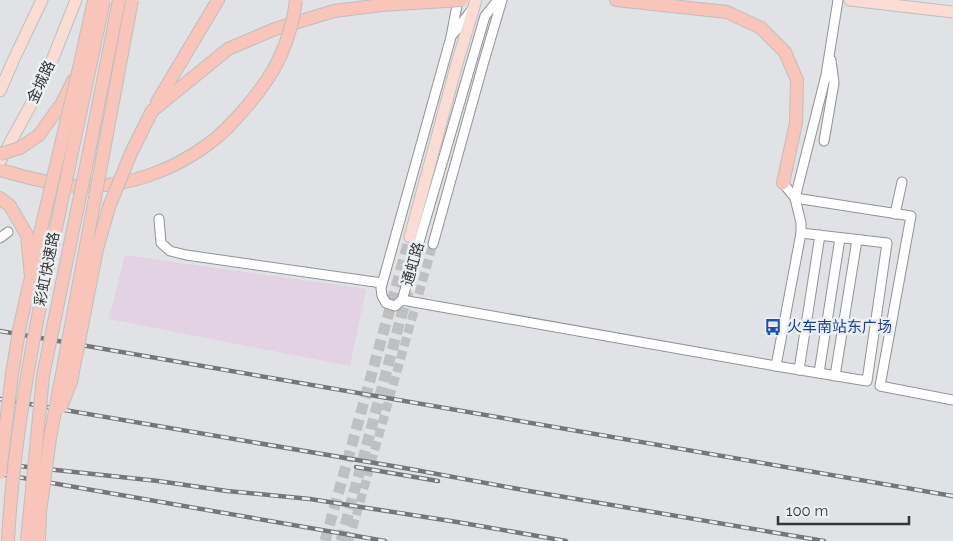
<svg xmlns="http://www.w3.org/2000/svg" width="953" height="541" font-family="Raleway,'Noto Sans SC',sans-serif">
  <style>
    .commercial { fill: #e3d2e3 }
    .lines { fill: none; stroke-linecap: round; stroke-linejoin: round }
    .minor-tunnel { stroke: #bec0c2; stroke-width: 9; stroke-dasharray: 9 4.5; stroke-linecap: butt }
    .major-tunnel { stroke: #bec0c2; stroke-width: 11; stroke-dasharray: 11 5.5; stroke-linecap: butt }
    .minor-casing { stroke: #919396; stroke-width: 11 }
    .major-casing { stroke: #bfbfbf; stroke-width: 13 }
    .highway-casing { stroke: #bfbfbf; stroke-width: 14 }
    .minor { stroke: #fff; stroke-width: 9 }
    .major { stroke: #fbdcd5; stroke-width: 11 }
    .highway { stroke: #f9c4b9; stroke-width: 12 }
    .rail-casing { stroke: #757678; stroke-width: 4.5 }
    .rail { stroke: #edf0f2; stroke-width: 2.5; stroke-dasharray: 8; stroke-linecap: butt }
    .highway-bridge-casing { stroke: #bfbfbf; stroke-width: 14; stroke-linecap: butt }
    .highway-bridge { stroke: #f9c4b9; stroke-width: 12 }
    .labels { text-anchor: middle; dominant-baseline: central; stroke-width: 5; stroke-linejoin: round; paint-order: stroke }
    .street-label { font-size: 15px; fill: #363738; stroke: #edf0f2 }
    .transit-label { font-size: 15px; fill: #164399; stroke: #edf0f2; text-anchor: start }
  </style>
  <rect width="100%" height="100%" fill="#e0e2e5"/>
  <polygon class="commercial" points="125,255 366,289 350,366 109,319"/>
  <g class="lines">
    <polyline class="minor-tunnel" points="349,541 433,244"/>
    <g class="major-tunnel">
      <polyline points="325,541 410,237"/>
      <polyline points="341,541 408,291"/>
    </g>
    <g class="minor-casing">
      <g id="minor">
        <polyline points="458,0 451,37 381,288 382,296 386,303 395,306 402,300 405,290 485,16 498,0"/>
        <polyline points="453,34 471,11"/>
        <polyline points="824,141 834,83 831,60"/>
        <polyline points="783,183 795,198 911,216 880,386 953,400"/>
        <polyline points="895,214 902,182"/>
        <polyline points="159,219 161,243 170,251 186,255 382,283"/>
        <polyline points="0,238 8,232"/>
        <polyline points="433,244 484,61 502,0"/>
        <polyline points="402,300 776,366 867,381 887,243 801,233"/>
        <polyline points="776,366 801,233 801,223 795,198 826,75 838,0"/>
        <polyline points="799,370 820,235"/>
        <polyline points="819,373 840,238"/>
        <polyline points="835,376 857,240"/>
      </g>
    </g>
    <g class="major-casing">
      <g id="major">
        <polyline points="850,0 953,12"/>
        <polyline points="0,91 13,61 42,0"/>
        <polyline points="0,161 34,99 53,58 76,0"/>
        <polyline points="410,237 456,67 476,0"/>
      </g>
    </g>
    <g class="highway-casing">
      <g id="highway">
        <polyline points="616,0 727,12 761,28 785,52 797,80 796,123 783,183"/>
        <polyline points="157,102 218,0"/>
        <polyline points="152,111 228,49 275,29 334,11 382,5 413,3"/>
        <polyline points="39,135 62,103 73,81"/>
        <path d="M0,170C29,178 60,187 90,186C132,185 173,170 207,145C214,140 221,134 227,128"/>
        <polyline points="0,198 10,206 27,235 31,277"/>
        <polyline points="34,263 41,229"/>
      </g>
    </g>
    <use href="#minor" class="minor"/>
    <use href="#major" class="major"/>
    <use href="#highway" class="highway"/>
    <g class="rail-casing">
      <g id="rail">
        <polyline points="0,331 953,496"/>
        <polyline points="0,399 410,469 529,491 824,541"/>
        <polyline points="0,464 158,481 227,491 310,499 457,522 566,541"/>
        <polyline points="356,467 438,481"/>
        <polyline points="0,474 385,541"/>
      </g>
    </g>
    <use href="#rail" class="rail"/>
    <g class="highway-bridge-casing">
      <g id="highway-bridge">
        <polyline points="413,3 462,0"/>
        <path d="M227,128C265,89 289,55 296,0"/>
        <polyline points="0,154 20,148 39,135"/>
        <polyline points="41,229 79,68 94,0"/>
        <polyline points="61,407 71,382 97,249 109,207 131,153 152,111"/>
        <polyline points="0,473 12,374 20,325 31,277"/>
        <path d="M8,541C13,443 31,348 51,252C68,168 86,84 104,0"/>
        <polyline points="27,541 43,376 89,152 119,0"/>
        <polyline points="39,541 40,512 50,438 132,0"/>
      </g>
    </g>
    <use href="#highway-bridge" class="highway-bridge"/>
  </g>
  <defs>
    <g id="bus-bare" transform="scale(1.35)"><path d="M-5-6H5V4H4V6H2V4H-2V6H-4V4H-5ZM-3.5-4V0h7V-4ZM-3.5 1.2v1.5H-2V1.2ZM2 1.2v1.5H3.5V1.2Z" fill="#1a4fb4" stroke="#edf0f2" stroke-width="2.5" paint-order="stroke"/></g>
  </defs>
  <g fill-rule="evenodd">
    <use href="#bus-bare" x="773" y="327"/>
  </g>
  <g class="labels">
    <g class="street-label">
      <text transform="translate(41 82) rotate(-65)">金城路</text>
      <text transform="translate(413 264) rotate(-74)">通虹路</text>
      <text transform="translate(47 269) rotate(-79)">彩虹快速路</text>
    </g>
    <g class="transit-label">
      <text x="787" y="327">火车南站东广场</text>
    </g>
  </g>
  <path d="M778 516v8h131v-8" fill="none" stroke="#363738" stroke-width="2.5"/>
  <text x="786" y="516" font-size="15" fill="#363738" stroke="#edf0f2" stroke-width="4" paint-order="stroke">100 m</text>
</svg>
